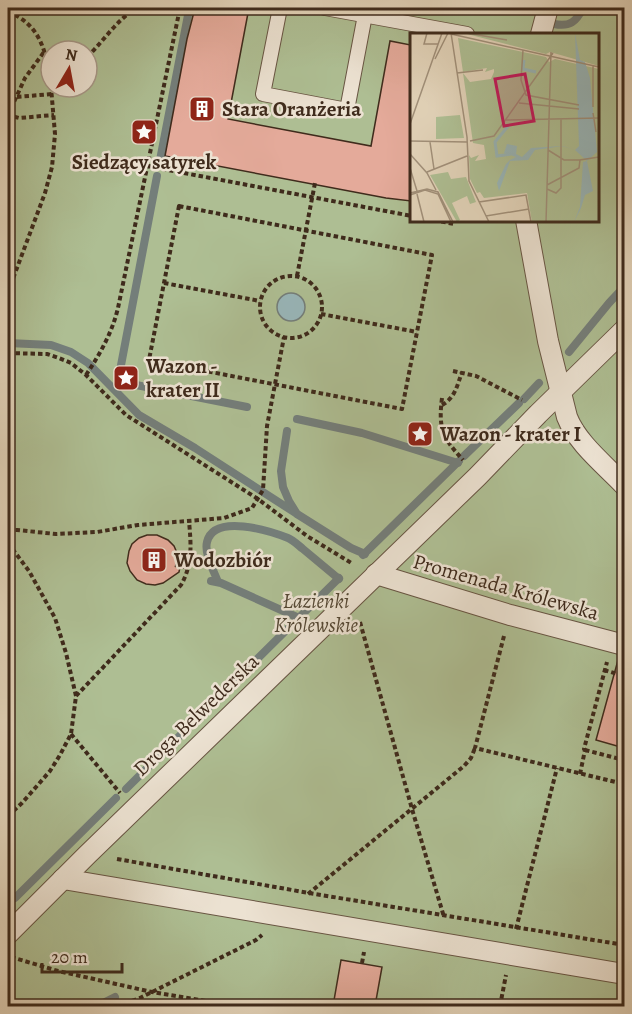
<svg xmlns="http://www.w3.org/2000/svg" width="632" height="1014" font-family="Alegreya,serif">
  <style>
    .green { fill: #aebe93; stroke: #767458; stroke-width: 1.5; fill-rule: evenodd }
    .water { fill: #98b6b9; stroke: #747e7a; stroke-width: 1.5 }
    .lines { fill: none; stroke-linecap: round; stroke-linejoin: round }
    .stream { stroke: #747e7a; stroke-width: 8 }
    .building { fill: #e4aa9a; stroke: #3f2b1c; stroke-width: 1.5 }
    .service-casing { stroke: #685543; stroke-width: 16 }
    .pedestrian-casing { stroke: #685543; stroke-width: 22 }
    .path { stroke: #3f2b1c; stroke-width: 4; stroke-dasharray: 4.5 3; stroke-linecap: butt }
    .service { stroke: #ece2d2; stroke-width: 14 }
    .pedestrian { stroke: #ece2d2; stroke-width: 20 }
    .labels { text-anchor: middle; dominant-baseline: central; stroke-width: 5; stroke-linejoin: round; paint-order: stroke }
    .poi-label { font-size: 21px; font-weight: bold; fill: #3f2b1c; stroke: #ece2d2; text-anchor: start }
    .street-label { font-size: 21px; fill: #3f2b1c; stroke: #ece2d2 }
    .park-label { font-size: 21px; font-style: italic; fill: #554834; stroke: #ece2d2 }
    .inset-river { fill: none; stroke: #98b6b9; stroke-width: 3 }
    .inset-road { fill: none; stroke: #a1907a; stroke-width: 1.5 }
    .view { fill: #c2185b; fill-opacity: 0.15; stroke: #c2185b; stroke-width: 3 }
    .inset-edge { fill: none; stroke: #3f2b1c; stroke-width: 3 }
  </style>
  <rect width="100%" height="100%" fill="#e2d3b9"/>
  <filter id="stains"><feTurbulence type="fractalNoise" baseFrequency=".00333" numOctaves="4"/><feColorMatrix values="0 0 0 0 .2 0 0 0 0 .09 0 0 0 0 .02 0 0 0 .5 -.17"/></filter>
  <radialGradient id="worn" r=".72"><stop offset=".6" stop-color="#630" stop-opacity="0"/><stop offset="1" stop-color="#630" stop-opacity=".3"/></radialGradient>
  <path class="green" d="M8,8H624V1006H8ZM412,34H598V220H412ZM51,51H87V87H51Z"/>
  <circle class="water" cx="291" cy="307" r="14"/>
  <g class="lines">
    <g class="stream">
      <path d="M554,24C570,27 576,22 583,8"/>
      <polyline points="160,160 189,10"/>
      <polyline points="157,176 118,381 121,382 247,407"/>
      <polyline points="8,343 51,345 71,352 88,363 139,415 195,448 297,514"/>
      <polyline points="569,352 609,303 624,287"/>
      <polyline points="524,399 539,383"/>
      <polyline points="297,419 362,433 458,463"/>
      <polyline points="287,431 281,471 283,487 289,501 297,514 351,548 365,554"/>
      <polyline points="464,456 519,403"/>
      <polyline points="363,555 459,461"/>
      <polyline points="211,581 221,583 299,618"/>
      <path d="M218,582C214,571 204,554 207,542C214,513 270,531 288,538C293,540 298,545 303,549C315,559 327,569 339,579"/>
      <polyline points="126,789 339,578"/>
      <polyline points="15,898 116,798"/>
      <polyline points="97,1006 115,997"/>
    </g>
  </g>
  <g class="building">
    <polygon points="195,8 219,8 248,13 228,119 371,146 390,41 411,45 411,201 386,198 165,156 187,39"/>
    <polygon points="147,535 157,535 168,540 174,546 181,562 179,572 163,583 155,585 146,584 137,580 130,571 127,563 129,551 132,544 139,538"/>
    <polygon points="618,660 624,661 624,748 596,740"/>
    <polygon points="341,960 382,967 375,1006 333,1006"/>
  </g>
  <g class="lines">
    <g class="service-casing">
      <g id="service">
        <polyline points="280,8 263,94 347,110 365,15"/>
        <polyline points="325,8 467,34"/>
      </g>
    </g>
    <g class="pedestrian-casing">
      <g id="pedestrian">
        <polyline points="541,34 548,8"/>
        <path d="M526,220L548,341L567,417C577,443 605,465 624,485"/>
        <polyline points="376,574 510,615 624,645"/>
        <polyline points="63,879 624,974"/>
        <polyline points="8,934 87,855 478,476 538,414 624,330"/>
      </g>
    </g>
    <g class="path">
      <path d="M8,12C41,24 47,54 51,86"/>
      <path d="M87,57C104,41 117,19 137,8"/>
      <polyline points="17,97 52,94"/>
      <polyline points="8,115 25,78 44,52"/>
      <polyline points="8,116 8,115 19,118 54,115"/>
      <polyline points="147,166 412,216"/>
      <polygon points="179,206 432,255 402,409 149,360"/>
      <polyline points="434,220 454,224"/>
      <circle cx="291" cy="307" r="31"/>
      <polyline points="297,276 315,183"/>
      <polyline points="164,283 260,301"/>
      <polyline points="8,292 45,193 52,167 55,134 51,87"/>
      <polyline points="321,314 417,332"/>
      <polyline points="8,353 47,354 59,358 71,363 86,375 126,415 258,499 307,536 353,564"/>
      <polyline points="453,371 476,376 522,400"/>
      <path d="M86,375C100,354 112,333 118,308L180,8"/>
      <path d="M442,398C438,429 443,438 463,460"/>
      <path d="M442,405C455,398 457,386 462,372"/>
      <polyline points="8,530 17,530 56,534 97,532 138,525 224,518 252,508 263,490 267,426 284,337"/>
      <polyline points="8,543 29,571 55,618 66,653 76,696 71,734 60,755 50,771 22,803 8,816"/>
      <polyline points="175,565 189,568"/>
      <polyline points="619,620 624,601"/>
      <polyline points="360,622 412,809 444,917"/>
      <polyline points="504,636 475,748 624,784"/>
      <polyline points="604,670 624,676"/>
      <path d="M76,696L181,585C193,564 191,544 189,521"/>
      <polyline points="71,734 120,793"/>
      <polyline points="585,750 624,760"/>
      <polyline points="580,774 585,750 584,749 607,662"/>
      <polyline points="117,859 309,893 624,945"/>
      <polyline points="308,894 464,766 471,758 475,748"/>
      <polyline points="516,929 557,768"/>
      <polyline points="11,957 58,971 152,992 236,1006"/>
      <polyline points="362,963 364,952"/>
      <polyline points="118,1006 140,998 256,940 262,935"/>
      <polyline points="500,1006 506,975"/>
    </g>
    <use href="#service" class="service"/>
    <use href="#pedestrian" class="pedestrian"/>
  </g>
  <defs>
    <g id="building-square" transform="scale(1.35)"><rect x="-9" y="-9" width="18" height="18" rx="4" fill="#8f2418" stroke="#ece2d2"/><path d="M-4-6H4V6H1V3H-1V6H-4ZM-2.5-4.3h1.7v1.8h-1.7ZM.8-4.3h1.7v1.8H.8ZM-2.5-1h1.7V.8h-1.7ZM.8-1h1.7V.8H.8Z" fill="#fff"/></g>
    <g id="sight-square" transform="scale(1.35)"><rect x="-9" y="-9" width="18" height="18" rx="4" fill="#8f2418" stroke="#ece2d2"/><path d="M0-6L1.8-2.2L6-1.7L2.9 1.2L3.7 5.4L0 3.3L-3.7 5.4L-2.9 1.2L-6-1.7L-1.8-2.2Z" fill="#fff"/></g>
  </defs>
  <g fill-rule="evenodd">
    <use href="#building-square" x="202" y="109"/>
    <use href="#sight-square" x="144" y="132"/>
    <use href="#sight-square" x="126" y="378"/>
    <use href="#sight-square" x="420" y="434"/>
    <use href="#building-square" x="154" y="560"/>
  </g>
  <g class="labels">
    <g class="poi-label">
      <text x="222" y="109">Stara Oranżeria</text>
      <text x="144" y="162" text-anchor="middle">Siedzący satyrek</text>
      <text x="146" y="366">Wazon -<tspan x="146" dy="24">krater II</tspan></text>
      <text x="440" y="434">Wazon - krater I</text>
      <text x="174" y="560">Wodozbiór</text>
    </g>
    <g class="street-label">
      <text transform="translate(506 587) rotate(16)">Promenada Królewska</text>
      <text transform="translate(196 715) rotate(-44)">Droga Belwederska</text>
    </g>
    <g class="park-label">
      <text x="316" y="601">Łazienki<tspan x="316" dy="24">Królewskie</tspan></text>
    </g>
  </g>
  <g transform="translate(410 33)">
    <rect width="189" height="189" fill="#e2d3b9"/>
    <path d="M53,0H189V33L140,19L136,21ZM48,5L136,24L139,29L145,26L189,36V189H122L117,160L74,165L70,159L67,160L60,146L59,122L61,125L69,122L65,128L76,126L74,112L63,110L53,40L60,49L81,46L84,39V36L75,39L77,35L53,39ZM50,82L54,105L26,106V84ZM38,139L41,146L56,144L66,169L60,171L57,163L42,170L50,187L47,189L20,142Z" fill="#aebe93"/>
    <path d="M165,0L170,27L175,29L180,45L187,119L177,128L183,158L175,162L171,175L164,189L170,174L173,129L177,128L165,117L153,113L125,117L118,127L100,128L89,158L87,150L96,131L100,127L106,124L94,120L97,111L107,113L106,121L112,124L121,115L152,113L165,117L169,113Z" fill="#98b6b9"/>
    <path class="inset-river" d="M114,27L113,36L126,39M99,92L85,109L87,123L101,121"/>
    <path class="inset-road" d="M17,0L14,11H28M41,0L57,104L59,148L79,189M57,0L97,7M41,1L189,34M113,17L111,47L116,62L169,72M25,26L38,0M183,33V74M47,40L73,37M109,70L169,76M183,80L186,99M96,87L189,85M0,91L32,0M0,108L57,109M60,108L84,103L143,20M20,109L24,136M138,117L154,127H170M0,121L17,140L26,157M0,135L7,158M17,139L57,123M137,152L169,135L170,127L189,124M137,156L146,160L151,155V86M0,160L17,156L28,159L43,189M7,161L14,189M0,162L15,157L28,161L41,189M69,169L116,162L121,189M76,183L119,176M136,189L141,19"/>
    <path class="view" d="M115,41L124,88L94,93L85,46Z"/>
    <rect width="189" height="189" class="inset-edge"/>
  </g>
  <rect width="632" height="1014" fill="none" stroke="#e2d3b9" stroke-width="30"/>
  <rect x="9" y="9" width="614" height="996" fill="none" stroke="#3f2b1c" stroke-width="3"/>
  <rect x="15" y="15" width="602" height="984" fill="none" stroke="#3f2b1c" stroke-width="1.5"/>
  <g transform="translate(69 69) rotate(10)"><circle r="28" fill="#ece2d2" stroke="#a79989" stroke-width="1.5"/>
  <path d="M0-4.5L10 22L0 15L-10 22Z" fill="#8f2418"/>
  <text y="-9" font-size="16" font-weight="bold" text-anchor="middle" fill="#3f2b1c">N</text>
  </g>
  <path d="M42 963v9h80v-9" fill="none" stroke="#3f2b1c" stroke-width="3"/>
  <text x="51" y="963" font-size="18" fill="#3f2b1c" stroke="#ece2d2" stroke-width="4.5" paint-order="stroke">20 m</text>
  <rect width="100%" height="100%" filter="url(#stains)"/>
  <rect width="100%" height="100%" fill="url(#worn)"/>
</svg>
